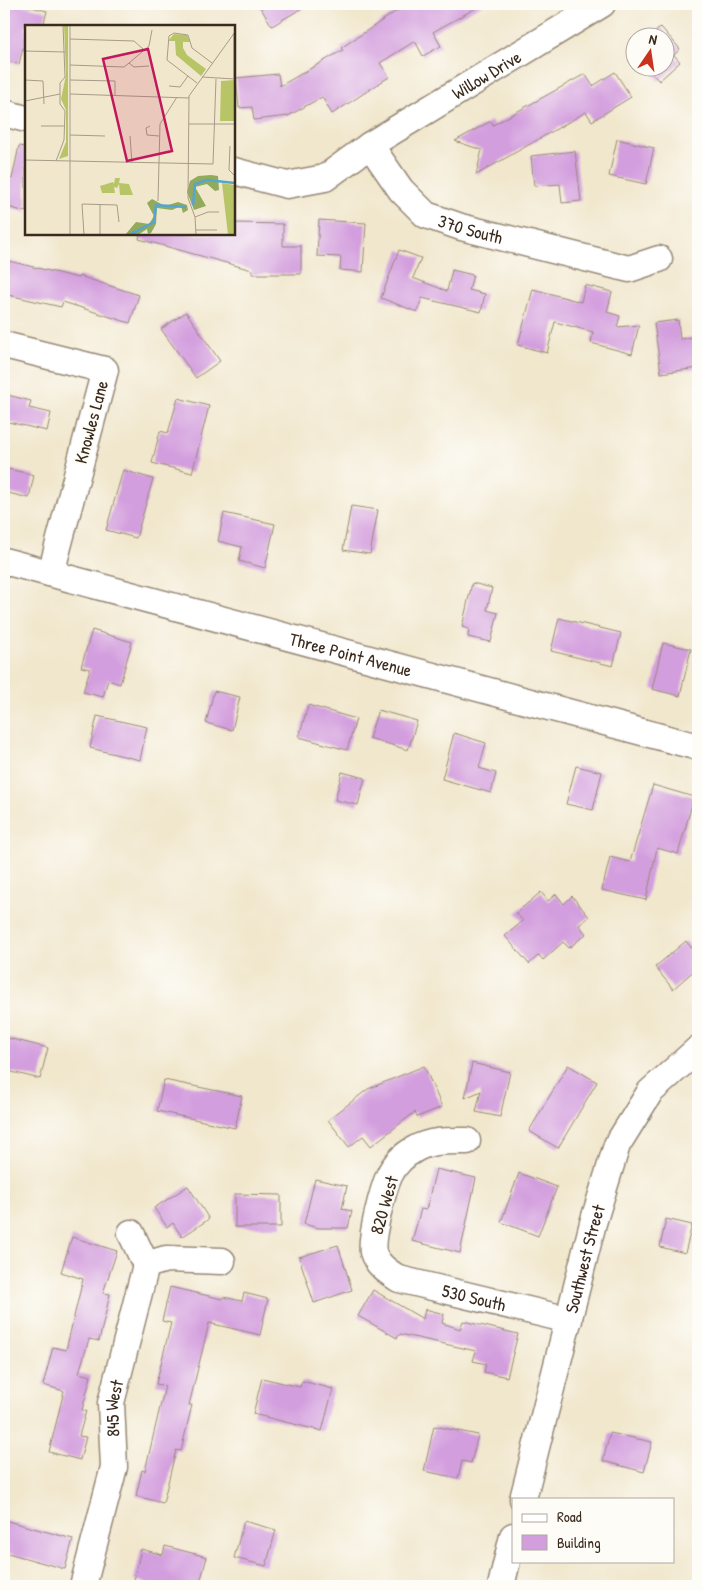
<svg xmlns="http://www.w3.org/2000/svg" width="702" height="1590" font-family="'Patrick Hand',sans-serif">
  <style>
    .building { fill: #d39ede }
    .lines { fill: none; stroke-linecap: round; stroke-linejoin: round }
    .minor-casing { stroke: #968876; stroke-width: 29 }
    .minor { stroke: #fff; stroke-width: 26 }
    .labels { text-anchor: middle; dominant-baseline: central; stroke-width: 4; stroke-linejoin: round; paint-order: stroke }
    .street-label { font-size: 18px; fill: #3b2a1e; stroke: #fdfcf7 }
    .inset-river { fill: none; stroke: #54a5cf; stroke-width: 2.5 }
    .inset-road { fill: none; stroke: #a89b87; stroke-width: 1 }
    .view { fill: #c2185b; fill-opacity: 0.15; stroke: #c2185b; stroke-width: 2.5 }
    .inset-edge { fill: none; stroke: #3b2a1e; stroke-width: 2.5 }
  </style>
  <rect width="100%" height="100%" fill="#fdfcf7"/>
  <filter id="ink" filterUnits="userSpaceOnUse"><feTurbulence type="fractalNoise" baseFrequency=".02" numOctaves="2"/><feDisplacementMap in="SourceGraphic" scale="10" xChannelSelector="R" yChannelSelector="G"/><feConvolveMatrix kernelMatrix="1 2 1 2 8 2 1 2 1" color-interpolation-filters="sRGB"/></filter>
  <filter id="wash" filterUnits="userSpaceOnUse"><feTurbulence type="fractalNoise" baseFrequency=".0096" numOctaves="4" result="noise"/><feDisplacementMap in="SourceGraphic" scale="20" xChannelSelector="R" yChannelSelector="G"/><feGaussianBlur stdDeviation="1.12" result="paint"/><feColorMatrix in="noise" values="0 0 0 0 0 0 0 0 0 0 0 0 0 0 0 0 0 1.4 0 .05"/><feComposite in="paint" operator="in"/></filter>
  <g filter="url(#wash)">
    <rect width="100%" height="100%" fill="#f1e7cd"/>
    <g id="blocks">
      <g class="building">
        <polygon points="4,4 19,4 47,11 43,26 26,26 26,49 23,48 19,64 4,60"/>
        <polygon points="258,4 309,4 272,26"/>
        <polygon points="407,4 483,4 433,32 441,46 423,56 415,41 380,63 389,77 332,114 322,97 288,116 254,120 252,107 239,108 236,78 278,74 280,86 343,50 341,48"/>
        <polygon points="661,27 680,49 674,55 680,62 659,81 647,68 664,68 664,38 649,38"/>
        <polygon points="615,72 631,97 592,121 586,112 476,175 482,150 455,141 491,121 493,125 585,74 593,86"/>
        <polygon points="617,139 654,148 646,184 609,176"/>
        <polygon points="19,146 26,147 26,212 4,206 4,177 12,179"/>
        <polygon points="575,151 581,201 562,203 560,184 534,186 531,156"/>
        <polygon points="319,220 366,223 363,272 340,270 341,257 317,256"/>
        <polygon points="234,223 283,224 283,246 301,246 301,274 252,274 252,270 139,239 140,234 234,234"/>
        <polygon points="399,250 421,258 413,278 447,291 452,270 473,275 469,290 485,294 481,312 422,298 417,312 381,298"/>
        <polygon points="9,261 78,278 79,276 139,295 130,323 63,302 61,307 4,294"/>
        <polygon points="585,285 612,292 607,312 620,316 617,327 639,325 632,354 591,343 593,332 555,322 547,353 518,345 533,289 581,302"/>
        <polygon points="186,312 220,361 196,378 161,329"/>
        <polygon points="678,320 680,339 698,336 698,368 661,373 654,323"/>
        <polygon points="4,394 31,401 29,408 51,413 47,431 4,421"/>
        <polygon points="178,398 209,406 192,473 152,463 160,431 168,433"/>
        <polygon points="4,468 34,475 29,498 4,492"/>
        <polygon points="123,470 153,479 136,538 106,530"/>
        <polygon points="351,506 378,510 370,554 343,550"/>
        <polygon points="224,513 275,524 265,568 239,561 242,547 218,541"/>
        <polygon points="472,583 492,588 487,610 498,613 491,642 468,637 469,629 462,627"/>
        <polygon points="559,618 621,633 613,666 551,651"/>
        <polygon points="92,630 132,642 120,684 108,680 103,697 83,692 90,669 81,667"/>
        <polygon points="663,643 691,649 680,696 652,689"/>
        <polygon points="214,691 240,697 232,730 206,723"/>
        <polygon points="308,705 356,719 347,750 299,737"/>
        <polygon points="378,710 417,721 408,750 369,738"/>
        <polygon points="97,716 147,727 140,760 90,748"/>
        <polygon points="454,733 486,743 479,768 496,773 491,793 442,779"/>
        <polygon points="576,766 602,772 593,810 566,804"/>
        <polygon points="342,772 365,778 358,805 335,800"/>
        <polygon points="653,785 694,797 678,854 657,848 646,900 602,890 610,857 630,862"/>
        <polygon points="541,892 548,901 556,894 564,904 572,896 589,917 579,925 586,934 569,948 563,942 543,960 539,955 529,964 505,936 523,921 516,913"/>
        <polygon points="686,941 698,956 698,967 673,989 655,967"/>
        <polygon points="4,1037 48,1048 40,1079 4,1070"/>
        <polygon points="472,1063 510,1072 500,1117 476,1112 481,1091 465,1098"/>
        <polygon points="568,1065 597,1082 558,1148 529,1131"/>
        <polygon points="424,1066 442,1107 417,1117 415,1112 371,1146 363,1136 349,1147 328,1120 368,1089"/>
        <polygon points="164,1080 242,1096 235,1128 157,1111"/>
        <polygon points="436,1169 476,1178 460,1253 412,1241 421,1209 426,1210"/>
        <polygon points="519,1173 557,1187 538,1236 501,1222"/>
        <polygon points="315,1179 347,1186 342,1209 352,1211 348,1228 318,1228 304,1224"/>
        <polygon points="188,1186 209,1219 182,1237 173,1223 167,1227 154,1208"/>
        <polygon points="235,1194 281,1195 281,1227 235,1227"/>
        <polygon points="666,1219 692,1225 685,1253 660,1247"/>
        <polygon points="72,1237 117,1251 103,1293 110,1294 99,1341 89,1339 79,1373 91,1376 82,1410 86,1411 79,1436 86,1437 80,1460 49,1452 64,1391 43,1385 53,1347 66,1350 83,1279 61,1272"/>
        <polygon points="338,1245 352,1290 314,1303 299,1257"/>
        <polygon points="170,1287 222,1299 223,1297 242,1301 244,1293 268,1299 260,1335 209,1323 189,1405 192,1405 181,1451 176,1450 163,1503 136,1496 142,1470 145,1471 165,1386 156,1384 171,1323 162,1321"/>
        <polygon points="373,1290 423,1319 425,1309 444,1314 442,1323 460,1329 463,1321 518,1334 507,1377 484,1372 486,1364 473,1361 476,1351 400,1334 397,1338 358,1316"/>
        <polygon points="262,1378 300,1387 302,1381 333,1389 322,1431 253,1414"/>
        <polygon points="434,1426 478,1435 471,1463 462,1461 458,1478 424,1471"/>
        <polygon points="610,1433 652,1442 644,1472 603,1461"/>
        <polygon points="4,1520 73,1539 65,1569 4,1552"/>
        <polygon points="244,1521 276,1530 266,1566 234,1558"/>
        <polygon points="165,1546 207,1557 199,1586 160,1586 134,1580 141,1549 163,1555"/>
      </g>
    </g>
  </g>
  <g filter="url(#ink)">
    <use href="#blocks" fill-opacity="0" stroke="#968876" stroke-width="1"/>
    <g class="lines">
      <g class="minor-casing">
        <g id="minor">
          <polyline points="4,113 26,119"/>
          <path id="s1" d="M370,145L602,4"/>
          <path id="s2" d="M234,171L287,185L325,178L370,145L401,190L426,215L461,227L629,269L659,259"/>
          <polyline points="4,345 105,370 51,573"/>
          <path id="s3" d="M4,561L698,747"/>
          <path id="s4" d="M467,1141C449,1141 431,1140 415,1149C404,1155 394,1165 389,1176C383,1190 370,1238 373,1252C377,1265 388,1272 399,1279L569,1320"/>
          <polyline points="146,1265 166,1259 222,1261"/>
          <path id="s5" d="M523,1499L593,1223L617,1145L650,1092L698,1049"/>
          <path id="s6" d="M83,1586L114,1467L111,1403L146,1265L131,1233"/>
          <polyline points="501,1586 513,1536"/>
        </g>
      </g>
      <use href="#minor" class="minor"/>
    </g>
  </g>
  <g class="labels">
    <g class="street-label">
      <text stroke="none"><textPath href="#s1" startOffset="136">Willow Drive</textPath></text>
      <text stroke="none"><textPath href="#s2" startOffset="286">370 South</textPath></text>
      <text transform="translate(91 422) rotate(-75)">Knowles Lane</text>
      <text stroke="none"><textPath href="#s3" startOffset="359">Three Point Avenue</textPath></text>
      <text transform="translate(384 1205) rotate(-74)">820 West</text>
      <text stroke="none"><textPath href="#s5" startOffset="248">Southwest Street</textPath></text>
      <text stroke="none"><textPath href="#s4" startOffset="285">530 South</textPath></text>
      <text stroke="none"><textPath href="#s6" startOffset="182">845 West</textPath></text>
    </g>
  </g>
  <g transform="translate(25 25)">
    <rect width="210" height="210" fill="#f1e7cd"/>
    <path d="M39,0H43V131L34,134L41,117V85L36,74L41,50ZM149,9L162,10L165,17H158V23L162,30L181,44L176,51L151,30L150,16H143ZM210,55L209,96H195L196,56ZM90,153H95L94,158L104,159L108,170H95L94,159L92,163L89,162L90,168H77L75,161L88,157L89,159ZM197,158L210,160V210H203Z" fill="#b8c566"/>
    <path d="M186,150L193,151L194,165L190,166L182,159L170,162L181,181L169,185L162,167L165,156L173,151ZM127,174L140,181L153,177L162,180L163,185L158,188L156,181L147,185L132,183L131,199L126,208L123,209L122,204L113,210H100L111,197L124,199L129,191L122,178Z" fill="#92aa5b"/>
    <path class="inset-river" d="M168,180L170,159L182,155L210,158M104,210L129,197L131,180L161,182"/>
    <path class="inset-road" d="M209,8V54M45,14L109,16L118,24M0,26L40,27M104,38L124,21L127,5M45,40L99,42L104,38L109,42L124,41M177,52L210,54M0,55L18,56L19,79M45,55L90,56V70M172,58L142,35L144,11L149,8L163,10L167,23L187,38M144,61L155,62L163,51M45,69L164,73M0,76L35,69M164,99H210M16,101H39M125,101L121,103L122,110L134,111M45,110L80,111M105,111L107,138M205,121L204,145L210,151M0,135L46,136M31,136L39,115L40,86L35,79V58L40,52L38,0M46,136L188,139L191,54M133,176L135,99L152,72M170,192L183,187H194M171,205H192M45,210V0M59,210L57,179L92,180L94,197M75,210V180M171,210L170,192L163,173L164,71L210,7"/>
    <path class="view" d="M123,24L147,126L102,136L78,34Z"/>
    <rect width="210" height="210" class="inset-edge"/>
  </g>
  <rect width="702" height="1590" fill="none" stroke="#fdfcf7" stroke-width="20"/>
  <rect x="512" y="1498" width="162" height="65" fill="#fdfcf7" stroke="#afa8a0"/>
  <rect x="522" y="1514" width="25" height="8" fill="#ffffff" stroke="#afa8a0"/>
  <text x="557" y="1522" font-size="15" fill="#3b2a1e">Road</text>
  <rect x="522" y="1535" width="25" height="15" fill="#d39ede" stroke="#afa8a0"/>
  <text x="557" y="1548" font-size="15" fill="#3b2a1e">Building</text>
  <g transform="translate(650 52) rotate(13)"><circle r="24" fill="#fdfcf7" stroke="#afa8a0"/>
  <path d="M0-4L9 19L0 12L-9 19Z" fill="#c8321e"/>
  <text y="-8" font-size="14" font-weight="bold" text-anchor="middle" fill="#3b2a1e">N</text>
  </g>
</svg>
